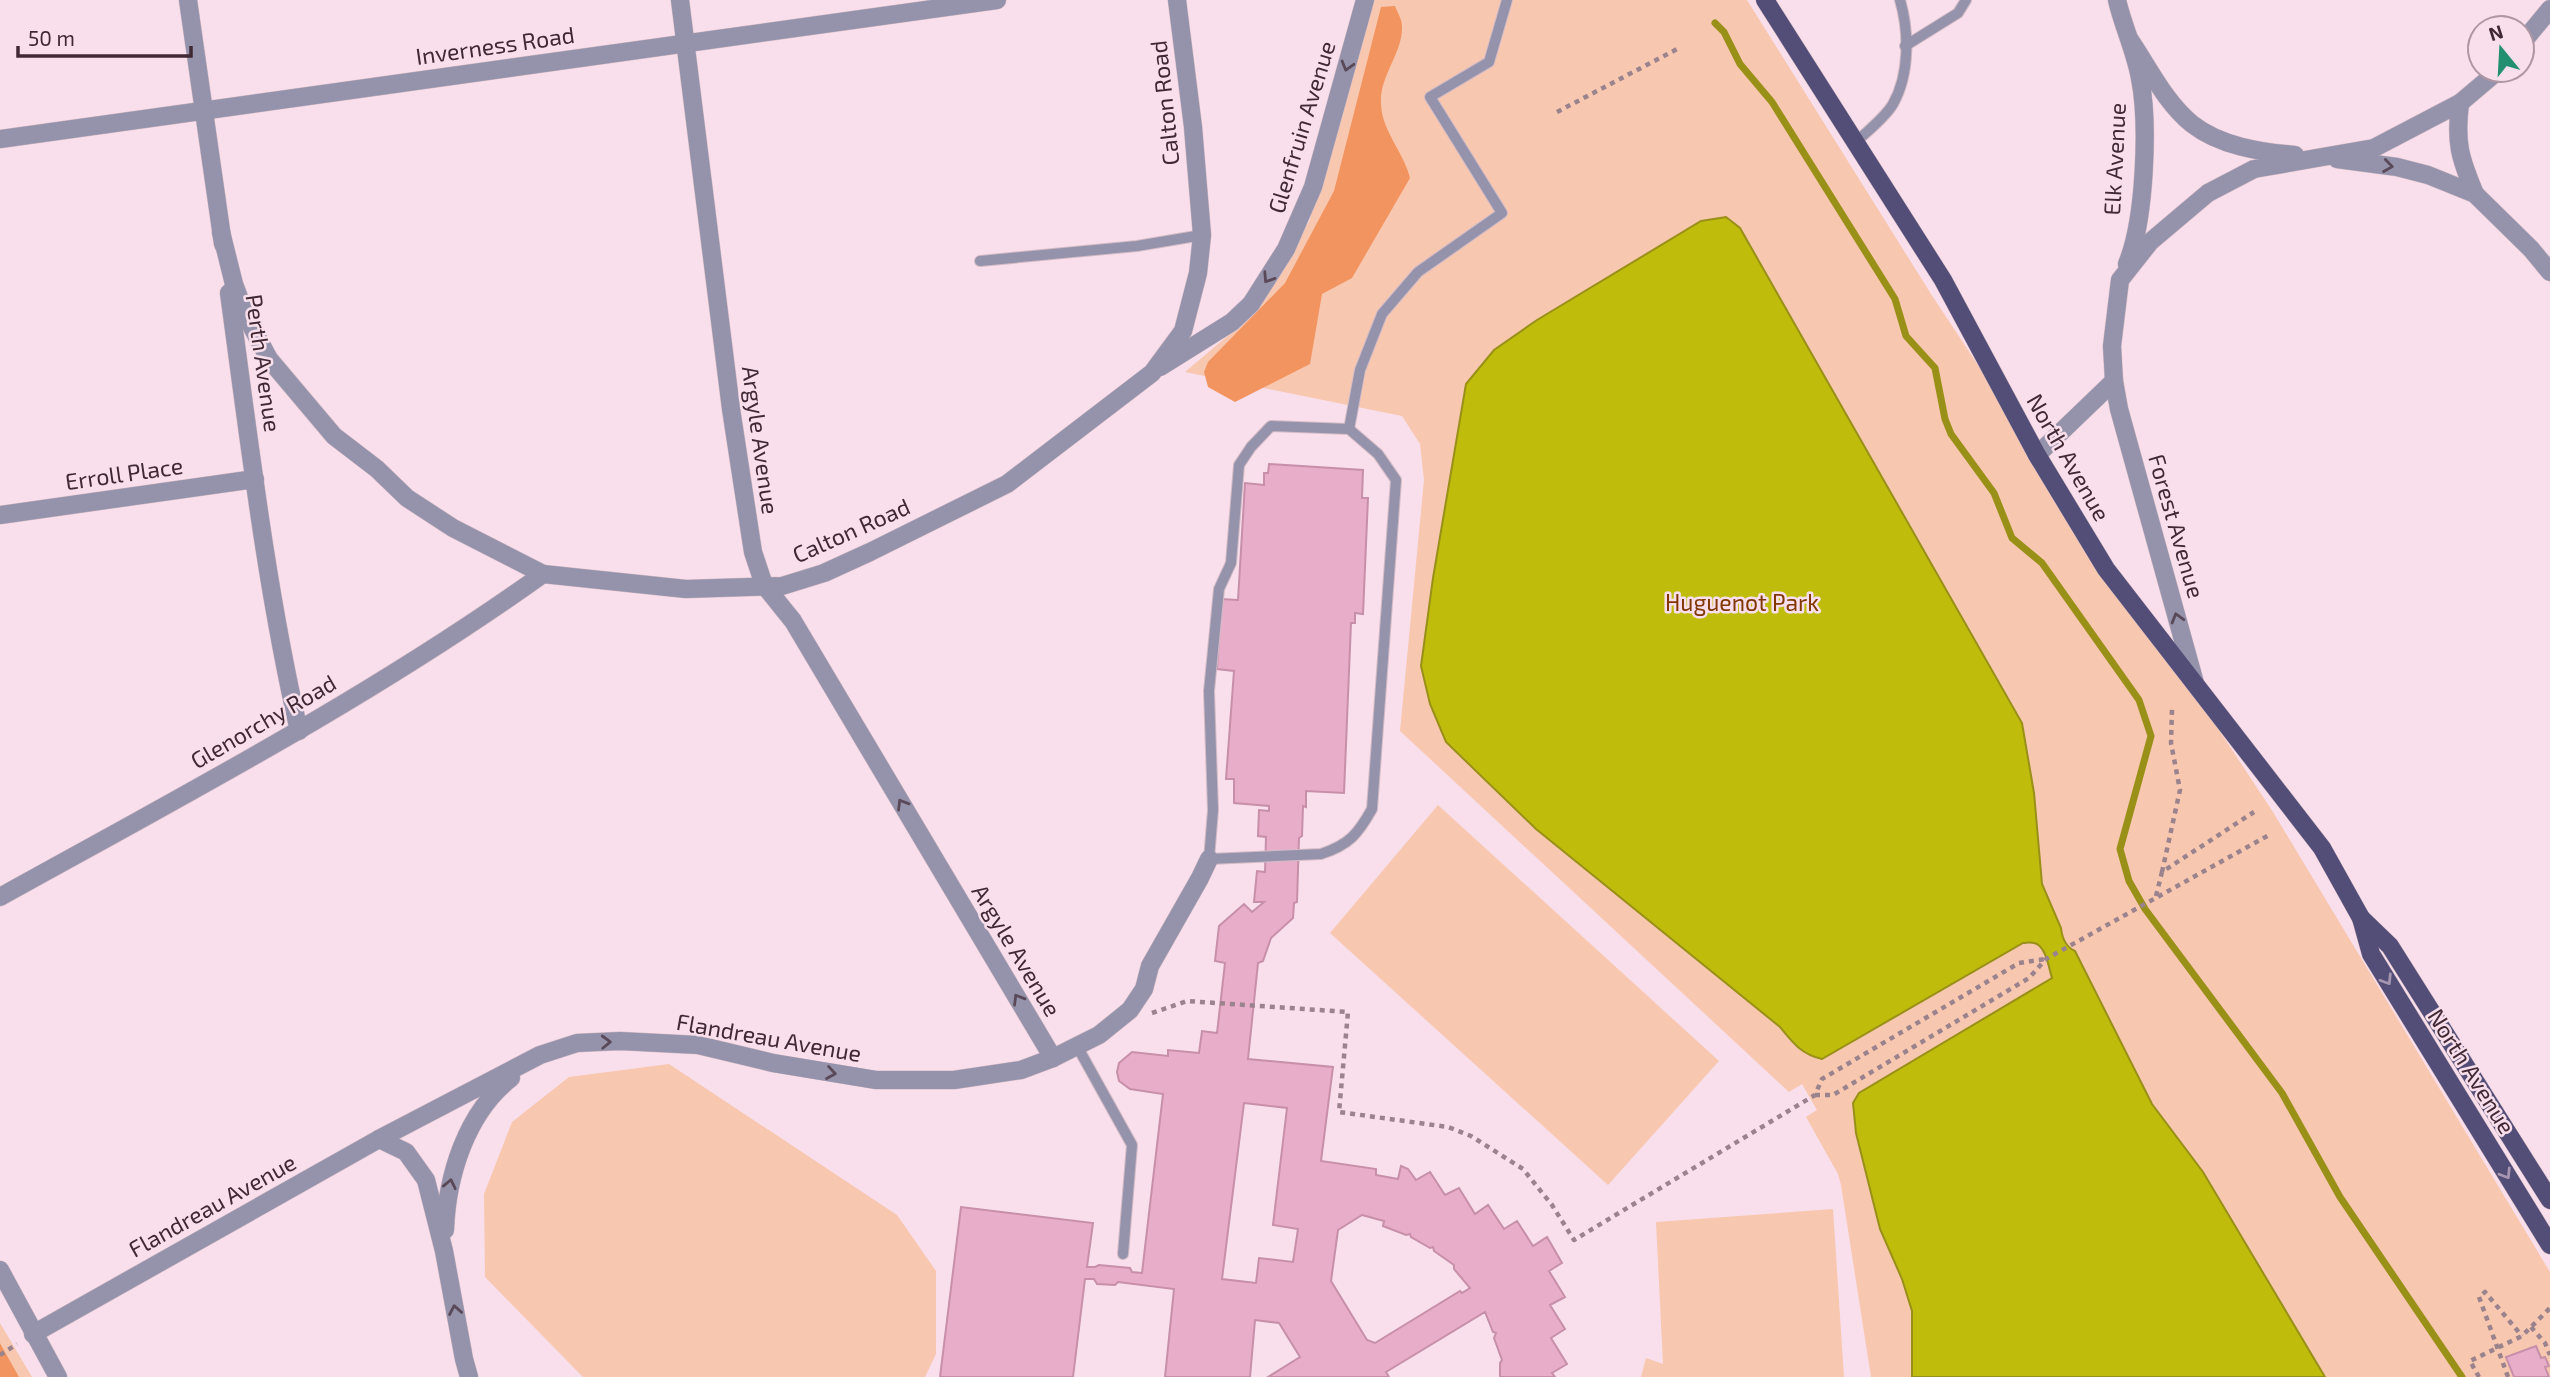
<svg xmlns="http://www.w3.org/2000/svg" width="2550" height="1377" font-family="'Exo 2',sans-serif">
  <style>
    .green { fill: #f8c7af }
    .forest { fill: #f29460 }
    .water { fill: #bfbc0c; stroke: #999018; stroke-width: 2 }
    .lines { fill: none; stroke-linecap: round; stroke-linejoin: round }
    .stream { stroke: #999018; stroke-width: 7 }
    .building { fill: #e7adc9; stroke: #c78faa; stroke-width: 2; fill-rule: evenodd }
    .service-casing { stroke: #d3bbc6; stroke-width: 12 }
    .minor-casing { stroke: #d3bbc6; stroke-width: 19 }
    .tertiary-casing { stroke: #d3bbc6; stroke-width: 19 }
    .primary-casing { stroke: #d3bbc6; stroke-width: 19 }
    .path { stroke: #9b838e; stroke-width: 4.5; stroke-dasharray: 5 5; stroke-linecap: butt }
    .service { stroke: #9593ab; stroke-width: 10 }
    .minor { stroke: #9593ab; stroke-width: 18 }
    .tertiary { stroke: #9593ab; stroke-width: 18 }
    .primary { stroke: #534e77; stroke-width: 18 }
    .oneway { stroke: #5a4958 }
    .oneway2 { stroke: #a696b1 }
    .labels { text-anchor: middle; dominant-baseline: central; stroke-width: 5; stroke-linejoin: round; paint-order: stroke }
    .street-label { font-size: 23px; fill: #402934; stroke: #f8dfeb }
    .park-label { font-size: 23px; fill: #813700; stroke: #f8dfeb }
  </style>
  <rect width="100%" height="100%" fill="#f8dfeb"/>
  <g class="green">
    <polygon points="1373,0 1747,0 1931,294 2273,812 2550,1272 2550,1377 1871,1377 1841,1185 1838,1174 1806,1117 1817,1110 1802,1084 1789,1092 1400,731 1424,480 1420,444 1402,416 1185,372 1237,328 1309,222"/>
    <polygon points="1438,805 1719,1061 1608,1185 1330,933"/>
    <polygon points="669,1064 897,1215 936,1271 936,1354 925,1377 583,1377 485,1277 484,1194 512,1122 569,1077"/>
    <polygon points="1833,1209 1844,1377 1641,1377 1646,1358 1663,1364 1656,1222"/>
    <polygon points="0,1323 32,1377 0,1377"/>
  </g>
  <g class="forest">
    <path d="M1395,6C1397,12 1402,19 1402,26C1403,53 1379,76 1381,104C1382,132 1404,152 1410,178L1352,278L1322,294L1310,364L1235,402L1208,387L1204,372L1208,362L1285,283L1334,191L1381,7Z"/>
    <polygon points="0,1343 1,1345 19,1377 0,1377"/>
  </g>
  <path class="water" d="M1726,217L1740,228L2022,723L2034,793L2042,884L2061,928C2062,937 2066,947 2075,951L2152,1104L2203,1172L2325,1377H1912V1311L1902,1279L1880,1229L1856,1133L1853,1103L1859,1093L2052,978C2049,969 2046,945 2034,943C2030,942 2026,943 2023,943L1822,1059C1801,1054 1793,1043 1780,1027L1536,829L1446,742L1430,704L1421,666L1433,578L1466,384L1494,350L1537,320L1701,221Z"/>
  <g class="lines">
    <polyline class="stream" points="1715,23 1724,32 1740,64 1772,102 1895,299 1906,336 1935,368 1945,419 1951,434 1994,493 2012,538 2042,563 2139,700 2151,736 2120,849 2129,881 2145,909 2282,1093 2340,1197 2462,1377"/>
  </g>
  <g class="building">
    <path d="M1269,464L1363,470L1362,498H1368L1363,614L1355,613V623H1351L1344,793L1306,791V807L1303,806L1302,836L1299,838L1297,902L1294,903L1293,918L1271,938L1263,961L1258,963L1248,1059L1333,1067L1321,1161L1376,1169V1175L1398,1179L1401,1166L1408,1169L1416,1180L1430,1172L1445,1195L1459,1188L1475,1214L1488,1205L1504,1229L1517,1221L1533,1246L1547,1237L1562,1263L1549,1271L1565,1297L1550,1305L1565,1329L1551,1338L1567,1364L1552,1373L1555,1377H1500V1363L1502,1360L1494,1338L1496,1333L1493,1332L1485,1312L1386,1372L1389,1377H1268L1300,1357L1279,1323L1255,1320L1250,1377H1165L1174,1289L1118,1282L1115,1285L1097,1284L1094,1279H1085L1073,1377H940L961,1207L1093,1223L1087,1267H1095L1099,1265L1130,1268L1132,1272L1142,1273L1163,1094L1130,1089L1119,1081L1117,1072L1119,1063L1132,1052L1168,1056V1050L1199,1053L1202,1031L1217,1033L1225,963L1215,961L1219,926L1244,904L1252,912L1264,902H1254L1257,871L1265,872L1266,837L1258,836L1259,810L1269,811V806L1234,803V779H1226L1234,671L1217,669L1221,599L1238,600L1245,483L1264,485V473H1268ZM1244,1103L1287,1108L1273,1225L1298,1229L1293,1262L1259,1258L1256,1283L1222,1279ZM1362,1215L1384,1221L1383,1226L1406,1235L1410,1234L1411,1237L1430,1248L1433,1247L1434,1251L1454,1265V1269L1470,1288L1462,1293L1460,1291L1375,1343L1367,1340L1331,1281L1338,1230Z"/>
    <polygon points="2536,1346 2541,1358 2545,1357 2549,1366 2545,1367 2549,1377 2514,1377 2506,1357"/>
  </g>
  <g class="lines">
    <g class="service-casing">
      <g id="service">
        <polyline points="1905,46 1958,13 1966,0"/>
        <path d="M1854,144C1866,132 1885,118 1893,104C1910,74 1909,31 1900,0"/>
        <polyline points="980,261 1137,246 1202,235"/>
        <path d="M1271,426L1349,429L1378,454L1396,480L1372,809C1358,834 1349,845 1321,854L1209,859L1213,810L1209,691L1219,589L1231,563L1239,465L1251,447Z"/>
        <polyline points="1349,429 1360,370 1382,314 1418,272 1502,213 1430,97 1489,62 1507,0"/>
        <polyline points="1077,1046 1132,1145 1123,1254"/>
      </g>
    </g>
    <g class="minor-casing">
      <g id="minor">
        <polyline points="188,0 223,244"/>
        <polyline points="680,0 731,409 753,552 764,585 793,621 1053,1058"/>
        <path d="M2117,0C2123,26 2135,51 2140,78C2149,124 2145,221 2127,264"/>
        <path d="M2130,40C2149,68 2165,102 2192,124C2220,146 2260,152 2295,155"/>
        <polyline points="2522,43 2550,9"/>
        <path d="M2460,103C2455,143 2460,158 2475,194"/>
        <polyline points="0,139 997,0"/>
        <polyline points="2337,159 2397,167 2428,175 2475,194 2531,249 2550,272"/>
        <polyline points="221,232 234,284 246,316 269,359 334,436 377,469 407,498 453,528 543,574 686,589 782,586 824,573 870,552 1007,484 1152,373 1183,331 1198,273 1202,235 1193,127 1177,0"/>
        <path d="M229,293C249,439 266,587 299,731"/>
        <polyline points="1160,367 1232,322 1251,304 1286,249 1313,187 1365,0"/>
        <polyline points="2037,455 2114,381"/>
        <polyline points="0,515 255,479"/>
        <polyline points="2195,683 2119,409 2114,381 2112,346 2120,280 2150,242 2208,193 2254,169 2374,148 2460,103 2499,70"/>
        <path d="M0,897C184,795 371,697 543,574"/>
        <polyline points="379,1139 406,1152 426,1180 444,1251 464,1359 469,1377"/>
        <path d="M445,1230C447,1176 466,1113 511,1078"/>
        <polyline points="33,1334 379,1139 540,1055 577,1043 620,1041 698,1045 773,1063 876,1080 954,1080 1021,1070 1053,1058 1099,1035 1130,1010 1144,989 1150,966 1200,878 1209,859"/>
      </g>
    </g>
    <g class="tertiary-casing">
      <polyline id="tertiary" points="0,1270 58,1377"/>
    </g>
    <g class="primary-casing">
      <g id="primary">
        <polyline points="1765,0 1943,280 2037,455 2106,569 2322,848 2361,918 2371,954 2550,1245"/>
        <polyline points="2361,918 2390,946 2550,1200"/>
      </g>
    </g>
    <g class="path">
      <polyline points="1557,112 1681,47"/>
      <polyline points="2162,872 2180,790 2171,743 2172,709"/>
      <polyline points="2156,896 2162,872 2254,812"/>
      <polyline points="1152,1013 1187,1001 1348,1012 1339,1112 1448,1127 1471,1136 1523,1169 1552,1205 1574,1240 1815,1095 1822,1079 2019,963 2046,959"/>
      <polyline points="1815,1095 1833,1095 2029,978 2046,959 2269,835"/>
      <polyline points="2531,1327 2545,1343 2550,1355"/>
      <polyline points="0,1355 17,1344"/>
      <polyline points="2479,1377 2470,1361 2522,1336 2550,1308"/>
      <polyline points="2508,1377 2479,1297 2485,1292 2522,1336"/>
    </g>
    <use href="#service" class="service"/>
    <use href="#minor" class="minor"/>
    <use href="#tertiary" class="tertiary"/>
    <use href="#primary" class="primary"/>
  </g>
  <defs><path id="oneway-chevron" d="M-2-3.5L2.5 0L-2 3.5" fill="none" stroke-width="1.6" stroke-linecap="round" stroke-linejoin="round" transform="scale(1.75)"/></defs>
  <g class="oneway">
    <use href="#oneway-chevron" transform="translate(1347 66) rotate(106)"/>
    <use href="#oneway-chevron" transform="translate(2388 166) rotate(8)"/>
    <use href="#oneway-chevron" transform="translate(1268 278) rotate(123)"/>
    <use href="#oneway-chevron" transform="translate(2177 618) rotate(-106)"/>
    <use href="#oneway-chevron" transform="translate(902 804) rotate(-121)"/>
    <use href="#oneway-chevron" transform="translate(1018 999) rotate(-121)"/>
    <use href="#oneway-chevron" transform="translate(606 1042) rotate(-2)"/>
    <use href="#oneway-chevron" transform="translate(831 1073) rotate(9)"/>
    <use href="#oneway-chevron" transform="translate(450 1184) rotate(-78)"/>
    <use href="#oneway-chevron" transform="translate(455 1310) rotate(-100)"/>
  </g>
  <g class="oneway2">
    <use href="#oneway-chevron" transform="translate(2387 980) rotate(58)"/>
    <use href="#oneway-chevron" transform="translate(2506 1174) rotate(58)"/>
  </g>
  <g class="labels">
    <g class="street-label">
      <text transform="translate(495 45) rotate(-8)">Inverness Road</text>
      <text transform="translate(1164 103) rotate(-96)">Calton Road</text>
      <text transform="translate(1301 127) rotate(-73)">Glenfruin Avenue</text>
      <text transform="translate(2114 159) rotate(-87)">Elk Avenue</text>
      <text transform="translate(264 363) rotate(82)">Perth Avenue</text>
      <text transform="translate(761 440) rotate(82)">Argyle Avenue</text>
      <text transform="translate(2069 457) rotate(60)">North Avenue</text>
      <text transform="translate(124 473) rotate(-8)">Erroll Place</text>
      <text transform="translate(2177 526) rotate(74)">Forest Avenue</text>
      <text transform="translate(851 530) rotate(-24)">Calton Road</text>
      <text transform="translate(263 721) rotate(-30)">Glenorchy Road</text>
      <text transform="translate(1017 950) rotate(59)">Argyle Avenue</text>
      <text transform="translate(769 1037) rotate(10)">Flandreau Avenue</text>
      <text transform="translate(2472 1071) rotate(58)">North Avenue</text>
      <text transform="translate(212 1205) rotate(-29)">Flandreau Avenue</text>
    </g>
    <g class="park-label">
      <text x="1742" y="602">Huguenot Park</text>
    </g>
  </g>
  <g transform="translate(2501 49) rotate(342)"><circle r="33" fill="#f8dfeb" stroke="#ae96a2" stroke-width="2"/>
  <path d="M0-5L12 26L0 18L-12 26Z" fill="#229070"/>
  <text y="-10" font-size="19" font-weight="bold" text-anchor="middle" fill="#402934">N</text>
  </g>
  <path d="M18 46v10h173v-10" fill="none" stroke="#402934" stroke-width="3.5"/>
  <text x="28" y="46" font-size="21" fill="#402934" stroke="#f8dfeb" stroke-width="5" paint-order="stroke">50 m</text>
</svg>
